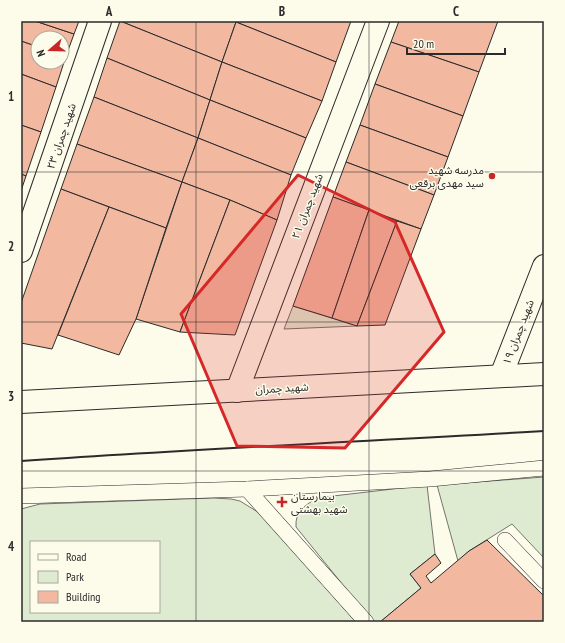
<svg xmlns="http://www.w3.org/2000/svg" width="565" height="643" font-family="'PT Sans Narrow','Noto Sans Arabic',sans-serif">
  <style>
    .green { fill: #deebd1; stroke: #74746e; fill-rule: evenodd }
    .building { fill: #f2b8a0; stroke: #2b2b2b }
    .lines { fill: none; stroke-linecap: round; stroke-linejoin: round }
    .service-casing { stroke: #2b2b2b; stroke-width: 16 }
    .minor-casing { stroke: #2b2b2b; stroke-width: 24 }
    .tertiary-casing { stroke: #2b2b2b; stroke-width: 24 }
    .service { stroke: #fdfbea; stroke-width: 15 }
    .minor { stroke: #fdfbea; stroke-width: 22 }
    .tertiary { stroke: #fdfbea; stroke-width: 22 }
    .wall { stroke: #2b2b2b; stroke-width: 2 }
    .marked { fill: #d62828; fill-opacity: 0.2; stroke: #d62828; stroke-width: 3; stroke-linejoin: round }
    .grid { fill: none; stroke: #2b2b2b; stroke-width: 1; stroke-opacity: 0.55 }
    .poi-dot { fill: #c62828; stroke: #fdfbea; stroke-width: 1.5 }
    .labels { text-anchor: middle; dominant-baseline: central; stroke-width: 3; stroke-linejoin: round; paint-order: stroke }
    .street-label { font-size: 11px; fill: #2b2b2b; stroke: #fdfbea }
    .poi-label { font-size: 11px; fill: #2b2b2b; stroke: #fdfbea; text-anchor: end }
    .neatline { fill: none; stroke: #2b2b2b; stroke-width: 1.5 }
    .grid-label { font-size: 13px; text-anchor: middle; font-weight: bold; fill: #2b2b2b }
  </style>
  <rect width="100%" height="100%" fill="#fdfbea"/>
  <g class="green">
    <polygon points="293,306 357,326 284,329"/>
    <polygon points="544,477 544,558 512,524 469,551 458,561 437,485"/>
    <path d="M427,485L435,554L410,574L421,588L380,622H373L296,527C295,511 304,507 316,498Z"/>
    <path d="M213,498L231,499L240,501L261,514L356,622H21V509L40,504ZM31,542H159V612H31Z"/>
  </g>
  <g class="building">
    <polygon points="21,21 35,21 74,34 66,56 62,55 62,38 38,38 38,47 21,41"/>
    <polygon points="35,21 79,21 74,34"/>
    <polygon points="120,21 233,21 236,22 222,62"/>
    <polygon points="120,21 222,62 210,100 107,58"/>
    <polygon points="236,21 351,21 336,62 236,22"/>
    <polygon points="399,21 498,21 479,72 391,42"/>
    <polygon points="236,22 336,62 322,101 222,62"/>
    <polygon points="21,41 38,47 38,62 62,62 62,55 66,56 56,87 21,74"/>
    <polygon points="391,42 479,72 463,116 375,84"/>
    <polygon points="107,58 210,100 198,138 94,97"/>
    <polygon points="222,62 322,101 306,138 210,100"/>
    <polygon points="21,74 56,87 41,132 21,125"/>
    <polygon points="375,84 463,116 448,157 360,125"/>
    <polygon points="94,97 198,138 182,182 77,144"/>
    <polygon points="210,100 306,138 291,175 198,138"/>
    <polygon points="21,125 41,132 26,176 21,174"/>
    <polygon points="360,125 448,157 434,195 346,162"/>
    <polygon points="198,138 291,175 277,220 230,200 182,182"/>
    <polygon points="77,144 182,182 166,228 61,189"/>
    <polygon points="346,162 434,195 421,229 333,197"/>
    <polygon points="21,174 26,176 21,191"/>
    <polygon points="182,182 230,200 180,332 136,319"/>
    <polygon points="61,189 109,207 52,349 21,343 21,303"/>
    <polygon points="333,197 369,210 332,318 293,306"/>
    <polygon points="230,200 277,220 235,335 180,332"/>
    <polygon points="109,207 166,228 136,319 119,355 58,335"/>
    <polygon points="369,210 397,221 357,326 332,318"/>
    <polygon points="397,221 421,229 385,325 357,326"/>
    <polygon points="487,540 544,596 544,622 380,622 421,588 410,574 435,554 441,563 426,576 431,583 469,551"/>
  </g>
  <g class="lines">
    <g class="service-casing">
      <g id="service">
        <polyline points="247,489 366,622"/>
        <polyline points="21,496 247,489 430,479 544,468"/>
        <polyline points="505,540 544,581"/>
      </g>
    </g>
    <g class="minor-casing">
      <g id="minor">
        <polyline points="21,251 100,21"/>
        <polyline points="501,376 544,266"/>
        <polyline points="237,391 378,21"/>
      </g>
    </g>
    <g class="tertiary-casing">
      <polyline id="tertiary" points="21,402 544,374"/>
    </g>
    <use href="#service" class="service"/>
    <use href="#minor" class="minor"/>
    <use href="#tertiary" class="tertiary"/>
    <path class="wall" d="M21,461C195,449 370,441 544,431"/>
  </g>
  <path class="marked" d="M298,175L395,222L444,332L345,448L237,446L181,314Z"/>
  <path class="grid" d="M196,21V622M369,21V622M21,172H544M21,322H544M21,471H544"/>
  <g class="poi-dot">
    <circle cx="492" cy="176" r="4"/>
    <path d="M280 496h4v4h4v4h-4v4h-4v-4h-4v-4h4z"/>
  </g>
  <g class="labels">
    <g class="street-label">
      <text transform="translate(61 136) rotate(-71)">شهید چمران ۲۳</text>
      <text transform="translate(307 206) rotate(-69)">شهید چمران ۲۱</text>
      <text transform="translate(518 332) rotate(-69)">شهید چمران ۱۹</text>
      <text transform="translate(282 388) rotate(-3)">شهید چمران</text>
    </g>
    <g class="poi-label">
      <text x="484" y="170">مدرسه شهید<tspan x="484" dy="13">سید مهدی برقعی</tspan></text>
      <text x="291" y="496" text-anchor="start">بیمارستان<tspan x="291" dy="13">شهید بهشتی</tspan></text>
    </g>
  </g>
  <rect width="565" height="643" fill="none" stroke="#fdfbea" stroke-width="44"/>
  <rect x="30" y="541" width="130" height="72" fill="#fdfbea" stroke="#a9a89e"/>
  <rect x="38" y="554" width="20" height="6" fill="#fdfbea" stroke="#a9a89e"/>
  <text x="66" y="561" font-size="12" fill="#2b2b2b">Road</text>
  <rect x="38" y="571" width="20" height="12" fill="#deebd1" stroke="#a9a89e"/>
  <text x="66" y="581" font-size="12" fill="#2b2b2b">Park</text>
  <rect x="38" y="591" width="20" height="12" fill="#f2b8a0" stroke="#a9a89e"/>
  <text x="66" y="601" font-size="12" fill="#2b2b2b">Building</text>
  <g transform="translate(50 50) rotate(250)"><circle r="19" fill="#fdfbea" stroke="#a9a89e"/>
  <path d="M0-3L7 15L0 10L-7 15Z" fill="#c62828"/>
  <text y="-6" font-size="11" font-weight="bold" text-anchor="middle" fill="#2b2b2b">N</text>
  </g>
  <path d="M407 48v6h98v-6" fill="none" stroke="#2b2b2b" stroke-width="2"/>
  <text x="413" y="48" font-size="12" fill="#2b2b2b" stroke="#fdfbea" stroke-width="3" paint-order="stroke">20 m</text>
  <rect x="22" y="22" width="521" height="599" class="neatline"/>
  <g class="grid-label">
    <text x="109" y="16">A</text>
    <text x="282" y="16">B</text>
    <text x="456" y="16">C</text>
    <text x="11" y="101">1</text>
    <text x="11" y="251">2</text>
    <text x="11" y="401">3</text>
    <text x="11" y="551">4</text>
  </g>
</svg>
